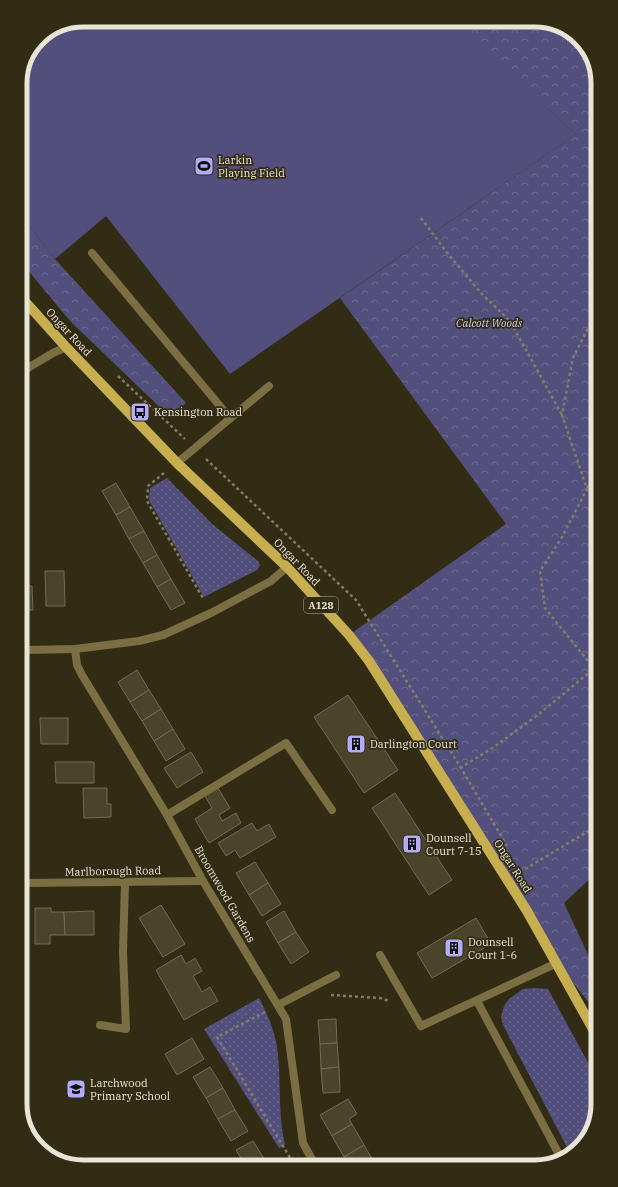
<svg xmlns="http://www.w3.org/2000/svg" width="618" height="1187" font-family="'IBM Plex Serif',serif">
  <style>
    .grass { fill: url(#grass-dots) }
    .forest { fill: url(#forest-crowns) }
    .park { fill: #534f7d }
    .building { fill: #4a442b; stroke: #736c52 }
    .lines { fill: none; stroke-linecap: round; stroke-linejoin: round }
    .path { stroke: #827c68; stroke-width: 2.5; stroke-dasharray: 3 3; stroke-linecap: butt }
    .lane { stroke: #7a6e42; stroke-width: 8 }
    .street { stroke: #7a6e42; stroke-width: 8 }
    .primary { stroke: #c7ae4e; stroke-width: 10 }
    .labels { text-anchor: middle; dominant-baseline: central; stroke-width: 3.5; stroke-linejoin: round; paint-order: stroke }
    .shield { fill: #332c14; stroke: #b2ae9c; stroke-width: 1 }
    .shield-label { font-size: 10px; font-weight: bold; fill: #e8e5d6 }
    .poi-label { font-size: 11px; fill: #e8e5d6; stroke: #332c14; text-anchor: start }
    .park-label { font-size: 11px; font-style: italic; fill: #cccafa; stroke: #332c14 }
    .street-label { font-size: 11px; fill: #e8e5d6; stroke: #332c14 }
    .rim { fill: none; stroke: #e8e5d6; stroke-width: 5 }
  </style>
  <defs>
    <pattern id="grass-dots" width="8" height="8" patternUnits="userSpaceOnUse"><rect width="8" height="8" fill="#534f7d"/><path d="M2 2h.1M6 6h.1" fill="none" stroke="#6c688f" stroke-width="1.8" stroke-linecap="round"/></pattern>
    <pattern id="forest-crowns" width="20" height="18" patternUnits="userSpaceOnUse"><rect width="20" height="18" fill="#534f7d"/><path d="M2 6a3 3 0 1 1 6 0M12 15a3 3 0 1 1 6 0" fill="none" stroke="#6c688f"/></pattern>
  </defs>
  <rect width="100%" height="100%" fill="#332c14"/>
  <g class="grass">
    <polygon points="167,478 212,524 258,561 260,565 257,570 204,597 149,500 150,488"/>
    <polygon points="536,988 548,989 598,1081 598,1104 587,1139 570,1153 503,1025 501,1017 504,1006 509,999 523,989"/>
    <path d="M259,998C268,1015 277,1036 278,1056C281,1085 278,1116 285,1145L279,1148L204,1029Z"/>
  </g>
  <g class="forest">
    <polygon points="445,20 539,20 573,33 593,59 597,872 564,903 597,974 598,1014 557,963 349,635 506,524 340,298 576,134"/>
    <polygon points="21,215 55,259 186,403 170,417 71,322 21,262"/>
  </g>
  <polygon class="park" points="83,20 446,20 576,134 230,374 106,216 55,259 21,215 20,79 39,38"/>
  <g class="building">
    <polygon points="116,483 130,507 116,515 102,491"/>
    <polygon points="130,507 144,531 129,539 116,515"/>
    <polygon points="144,531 157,555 143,563 129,539"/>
    <polygon points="157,555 171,579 157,587 143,563"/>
    <polygon points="45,571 64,571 65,606 46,606"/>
    <polygon points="171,579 185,603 171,610 157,587"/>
    <polygon points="22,586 32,586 33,610 23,610"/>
    <polygon points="137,670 149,690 130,702 118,682"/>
    <polygon points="149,690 161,709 142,721 130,702"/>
    <polygon points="348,695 398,770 364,793 314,717"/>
    <polygon points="161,709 173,729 154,741 142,721"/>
    <polygon points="40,718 68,718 68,744 41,744"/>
    <polygon points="173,729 185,749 166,761 154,741"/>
    <polygon points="191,752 203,772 177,788 164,768"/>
    <polygon points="55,762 94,762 94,783 56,783"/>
    <polygon points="83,788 107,788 107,804 111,804 111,817 84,818"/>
    <polygon points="218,788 230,808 219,815 222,821 236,813 241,823 209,843 195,819 212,808 205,796"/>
    <polygon points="395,793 452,880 429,895 372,808"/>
    <polygon points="252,823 257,831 269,824 276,837 240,858 235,850 226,856 218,843"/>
    <polygon points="255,862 268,883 249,895 236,873"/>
    <polygon points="268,883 281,904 262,916 249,895"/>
    <polygon points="161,905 185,944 163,957 139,918"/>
    <polygon points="35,908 51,908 51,912 64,912 65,935 50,935 50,944 35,944"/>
    <polygon points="94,911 94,935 65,935 64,912"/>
    <polygon points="284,911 296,932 278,943 266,922"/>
    <polygon points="476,918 491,944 432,978 417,953"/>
    <polygon points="296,932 309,952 291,964 278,943"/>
    <polygon points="181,955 186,964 195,958 202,971 193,976 202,992 210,987 218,1001 184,1020 156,970"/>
    <polygon points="336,1019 337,1043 320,1044 318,1020"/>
    <polygon points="192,1038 204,1059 177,1075 165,1054"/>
    <polygon points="337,1043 339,1067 321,1069 320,1044"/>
    <polygon points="210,1067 223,1088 206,1098 193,1077"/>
    <polygon points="339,1067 340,1092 323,1093 321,1069"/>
    <polygon points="223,1088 235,1110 218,1119 206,1098"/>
    <polygon points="348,1099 357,1114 349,1119 352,1124 332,1136 320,1115"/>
    <polygon points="235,1110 248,1131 231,1141 218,1119"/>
    <polygon points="352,1124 364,1145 344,1157 332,1136"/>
    <polygon points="253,1141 266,1162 260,1165 245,1165 236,1150"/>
    <polygon points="364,1145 375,1164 348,1164 344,1157"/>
  </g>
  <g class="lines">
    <g class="path">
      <polyline points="421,218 448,254 482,294 510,321 562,415"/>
      <polyline points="21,275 28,282"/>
      <polyline points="594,319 592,320 573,358 562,415 587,489 561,539 540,571 545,608 596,671"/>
      <polyline points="118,376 185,439"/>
      <polyline points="206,459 356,600 461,768 507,846"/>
      <polyline points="164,473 148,486 147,501 204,600"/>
      <polyline points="587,488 595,475"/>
      <polyline points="460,768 494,747 539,714 596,667"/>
      <polyline points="520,872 597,826"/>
      <polyline points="331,995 380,998 389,1001"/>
      <polyline points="265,1012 217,1037 292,1161 295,1159"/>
    </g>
    <g class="lane">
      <polyline points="92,253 230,418"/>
      <polyline points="177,463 269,386"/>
      <polyline points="380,955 421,1026"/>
      <polyline points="278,1005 336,975"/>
      <polyline points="100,1025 126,1029 123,951 125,882"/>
    </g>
    <g class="street">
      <polyline points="21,372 53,353 66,347"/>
      <polyline points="75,649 77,665 82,675 167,815 203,881 286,1019 303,1143 315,1165"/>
      <polyline points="23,650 75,649 139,641 163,635 211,613 271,581 287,567"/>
      <polyline points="167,815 286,743 332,810"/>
      <polyline points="24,883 203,881"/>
      <polyline points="477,1001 562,1160"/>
      <polyline points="421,1026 557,963"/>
    </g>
    <polyline class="primary" points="21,297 66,347 177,463 287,567 349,635 369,661 527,911 598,1038"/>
  </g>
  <defs>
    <g id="stadium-square" transform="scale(1)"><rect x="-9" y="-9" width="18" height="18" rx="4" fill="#b3adf9" stroke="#332c14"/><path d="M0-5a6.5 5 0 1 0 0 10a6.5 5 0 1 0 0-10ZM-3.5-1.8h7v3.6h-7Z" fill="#111"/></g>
    <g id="bus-square" transform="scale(1)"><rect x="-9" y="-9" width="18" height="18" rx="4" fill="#b3adf9" stroke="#332c14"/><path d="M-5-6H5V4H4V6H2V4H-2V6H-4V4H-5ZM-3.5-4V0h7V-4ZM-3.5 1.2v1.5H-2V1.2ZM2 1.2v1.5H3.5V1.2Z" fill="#111"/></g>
    <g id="building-square" transform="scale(1)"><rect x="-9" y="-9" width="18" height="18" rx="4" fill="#b3adf9" stroke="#332c14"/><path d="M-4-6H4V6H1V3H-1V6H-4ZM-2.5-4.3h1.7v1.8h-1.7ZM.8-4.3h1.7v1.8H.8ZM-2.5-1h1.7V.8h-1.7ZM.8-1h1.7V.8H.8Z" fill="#111"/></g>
    <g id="school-square" transform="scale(1)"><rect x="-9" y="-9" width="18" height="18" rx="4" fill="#b3adf9" stroke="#332c14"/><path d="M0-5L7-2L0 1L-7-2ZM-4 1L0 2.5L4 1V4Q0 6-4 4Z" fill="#111"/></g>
  </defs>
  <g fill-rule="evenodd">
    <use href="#stadium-square" x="204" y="166"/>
    <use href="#bus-square" x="140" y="412"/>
    <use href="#building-square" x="356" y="744"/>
    <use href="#building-square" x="412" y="844"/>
    <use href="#building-square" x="454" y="948"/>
    <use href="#school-square" x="76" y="1089"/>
  </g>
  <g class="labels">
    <rect class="shield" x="304" y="597" width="34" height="16" rx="3"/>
    <g class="shield-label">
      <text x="321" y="605">A128</text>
    </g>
    <g class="poi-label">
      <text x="218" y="160">Larkin<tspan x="218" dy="13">Playing Field</tspan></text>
      <text x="154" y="412">Kensington Road</text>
      <text x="370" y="744">Darlington Court</text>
      <text x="426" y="838">Dounsell<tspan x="426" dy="13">Court 7-15</tspan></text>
      <text x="468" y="942">Dounsell<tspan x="468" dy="13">Court 1-6</tspan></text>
      <text x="90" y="1083">Larchwood<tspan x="90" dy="13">Primary School</tspan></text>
    </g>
    <g class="park-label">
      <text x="489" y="323">Calcott Woods</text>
    </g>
    <g class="street-label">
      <text transform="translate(69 332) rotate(47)">Ongar Road</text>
      <text transform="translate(297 562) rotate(46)">Ongar Road</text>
      <text transform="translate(513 866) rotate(58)">Ongar Road</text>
      <text transform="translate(113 871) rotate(-1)">Marlborough Road</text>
      <text transform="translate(225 894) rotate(60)">Broomwood Gardens</text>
    </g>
  </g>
  <path d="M0 0H618V1187H0ZM83 27H535A56 56 0 0 1 591 83V1104A56 56 0 0 1 535 1160H83A56 56 0 0 1 27 1104V83A56 56 0 0 1 83 27Z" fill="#332c14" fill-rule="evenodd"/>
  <path class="rim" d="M83 27H535A56 56 0 0 1 591 83V1104A56 56 0 0 1 535 1160H83A56 56 0 0 1 27 1104V83A56 56 0 0 1 83 27Z"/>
</svg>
